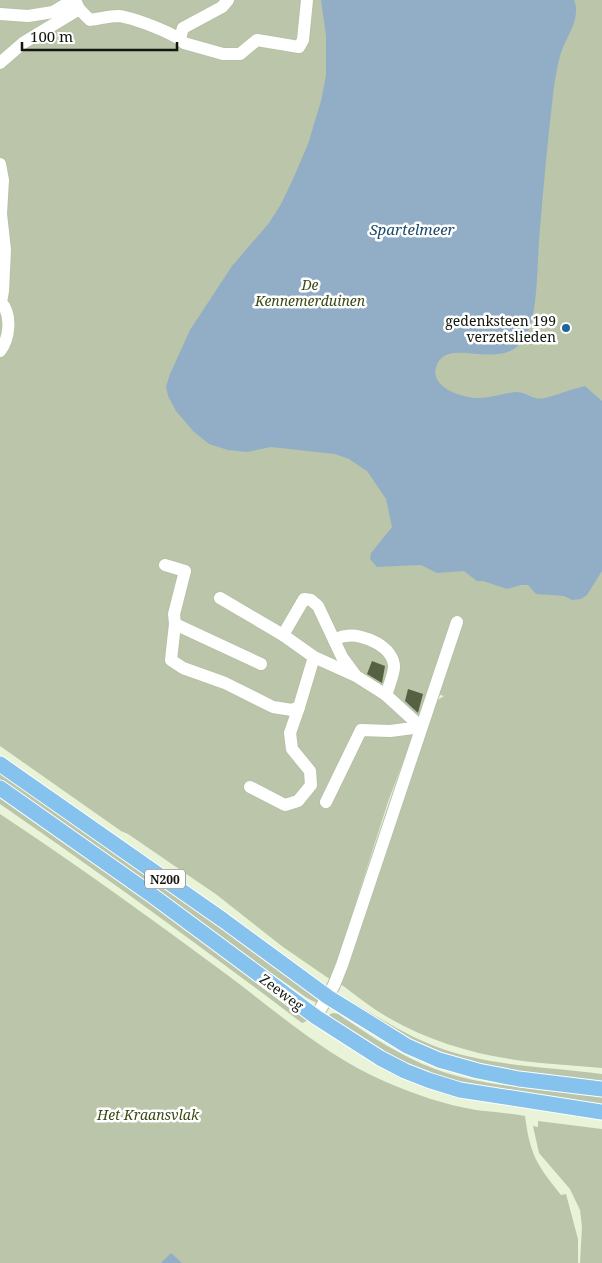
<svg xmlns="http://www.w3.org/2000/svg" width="602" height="1263" font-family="'Noto Serif',serif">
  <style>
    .green { fill: #bbc5a9 }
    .water { fill: #92aec7 }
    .building { fill: #566042 }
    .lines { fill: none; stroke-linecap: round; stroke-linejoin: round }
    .minor-casing { stroke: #b8c1a7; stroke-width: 14 }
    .major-casing { stroke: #fff; stroke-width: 17 }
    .minor { stroke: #fff; stroke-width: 12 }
    .major { stroke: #86c2ee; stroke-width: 15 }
    .poi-dot { fill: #1e6599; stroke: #fff; stroke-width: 2 }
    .labels { text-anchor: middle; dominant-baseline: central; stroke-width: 5; stroke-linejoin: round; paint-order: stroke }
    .shield { fill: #fff; stroke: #5a5d56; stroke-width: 1 }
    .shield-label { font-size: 12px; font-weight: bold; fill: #14170d }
    .park-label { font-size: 14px; font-style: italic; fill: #3b4914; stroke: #fff }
    .poi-label { font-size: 14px; fill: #14170d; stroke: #fff; text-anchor: end }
    .street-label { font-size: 14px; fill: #14170d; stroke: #fff }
    .water-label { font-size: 15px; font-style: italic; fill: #1c496c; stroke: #fff }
  </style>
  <rect width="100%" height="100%" fill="#e9f3d7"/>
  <g class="green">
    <path d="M0,0H602V1068C582,1066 561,1065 541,1063C488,1058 436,1045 389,1018C371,1008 356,995 339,983L424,709L444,696L429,692L388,802L331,980L283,947L217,895L128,834L121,831L0,746Z"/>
    <polygon points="0,770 220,924 317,999 317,1003 307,998 0,782"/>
    <path d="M0,793L46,824L309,1020L302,1023C203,948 103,875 0,804Z"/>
    <path d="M0,814C77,865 152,919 226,974C277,1012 327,1057 386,1082C414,1094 445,1105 476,1110C492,1112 508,1113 525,1116C530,1155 537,1165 561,1195L566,1194L578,1239V1263H0Z"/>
    <path d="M340,995C372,1013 402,1034 437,1047C492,1067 545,1066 602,1074V1084L514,1074L432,1053L349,1003Z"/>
    <path d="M334,1013L338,1014C369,1035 400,1056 435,1069C488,1089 547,1088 602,1095V1105L488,1092L411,1070L329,1017L330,1014Z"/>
    <polygon points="538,1121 602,1129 602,1263 580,1263 582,1227 580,1210 570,1189 539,1153 533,1126 538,1127"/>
  </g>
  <g class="water">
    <path d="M321,0H574C582,19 565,38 560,56C557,66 556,76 554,86C548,138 543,189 539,241C537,267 538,311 527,334C505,378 447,332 436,367C430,388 463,398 479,398C491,398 504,393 516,392C528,392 532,401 545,398C558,395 571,389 585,386L602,401V571L587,595L581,599L572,600L564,596L536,594L528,585H521L507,589L483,581H477L464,571L437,573L421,565L377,567L370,559L371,553L392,527L386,499L367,471L349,459L335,454L271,447L247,452L228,450L209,444L193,431L176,411L168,396L166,387L170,374L190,330L232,266L269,223L281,204L293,179L308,144L321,101L326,75V36Z"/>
    <polygon points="171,1253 182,1263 161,1263"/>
  </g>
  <g class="building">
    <polygon points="372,661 385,666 382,683 367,674"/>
    <polygon points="408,689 423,694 418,713 405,701"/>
  </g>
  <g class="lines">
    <g class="minor-casing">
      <g id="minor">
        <path d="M79,9L90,20C99,19 109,16 118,16C131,17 175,33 184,43L223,54H240L257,40L299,47L303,40L307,0"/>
        <polyline points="0,14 28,16 53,12 73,0"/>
        <polyline points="180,38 183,28 222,7 228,0"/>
        <polyline points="0,63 23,43 79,9 75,0"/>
        <path d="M0,164L3,180L1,214L5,250L3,291L1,302C12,315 10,338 0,351"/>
        <polyline points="165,565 185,571 174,614 175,624 171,660 183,668 225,683 273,707 292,710 299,707 314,657"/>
        <polyline points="220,598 283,635 304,599 311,600 318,606 342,657 356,676 386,695 421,727 390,731 361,730 326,802"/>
        <polyline points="175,624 261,664"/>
        <polyline points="283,635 314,657 354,675"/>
        <path d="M334,640C338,638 342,636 346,636C363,633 395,647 394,668C393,676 389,686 386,695"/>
        <polyline points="250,787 285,805 298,801 311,785 310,771 292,749 290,733 299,707"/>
        <polyline points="316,1017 334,985 342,965 457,622"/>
      </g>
    </g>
    <g class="major-casing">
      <g id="major">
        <polyline points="0,764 223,920 328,997 407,1046 439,1060 478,1071 519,1079 602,1089"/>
        <polyline points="0,788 149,893 316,1017 380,1058 405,1071 428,1080 460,1090 602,1112"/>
      </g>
    </g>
    <use href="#minor" class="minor"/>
    <use href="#major" class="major"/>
  </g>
  <circle class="poi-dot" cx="566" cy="328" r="5"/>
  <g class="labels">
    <rect class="shield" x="145" y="869.5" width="40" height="19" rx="4"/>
    <g class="shield-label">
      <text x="165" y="879">N200</text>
    </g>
    <g class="park-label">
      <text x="310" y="284">De<tspan x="310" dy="16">Kennemerduinen</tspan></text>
      <text x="148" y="1114">Het Kraansvlak</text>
    </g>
    <g class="poi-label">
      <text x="556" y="320">gedenksteen 199<tspan x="556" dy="16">verzetslieden</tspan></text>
    </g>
    <g class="street-label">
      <text transform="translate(282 992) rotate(37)">Zeeweg</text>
    </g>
    <g class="water-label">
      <text x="412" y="229">Spartelmeer</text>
    </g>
  </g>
  <path d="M22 42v8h155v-8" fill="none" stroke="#14170d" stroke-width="2.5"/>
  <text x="30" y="42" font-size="15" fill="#14170d" stroke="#ffffff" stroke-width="4" paint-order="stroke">100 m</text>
</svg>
